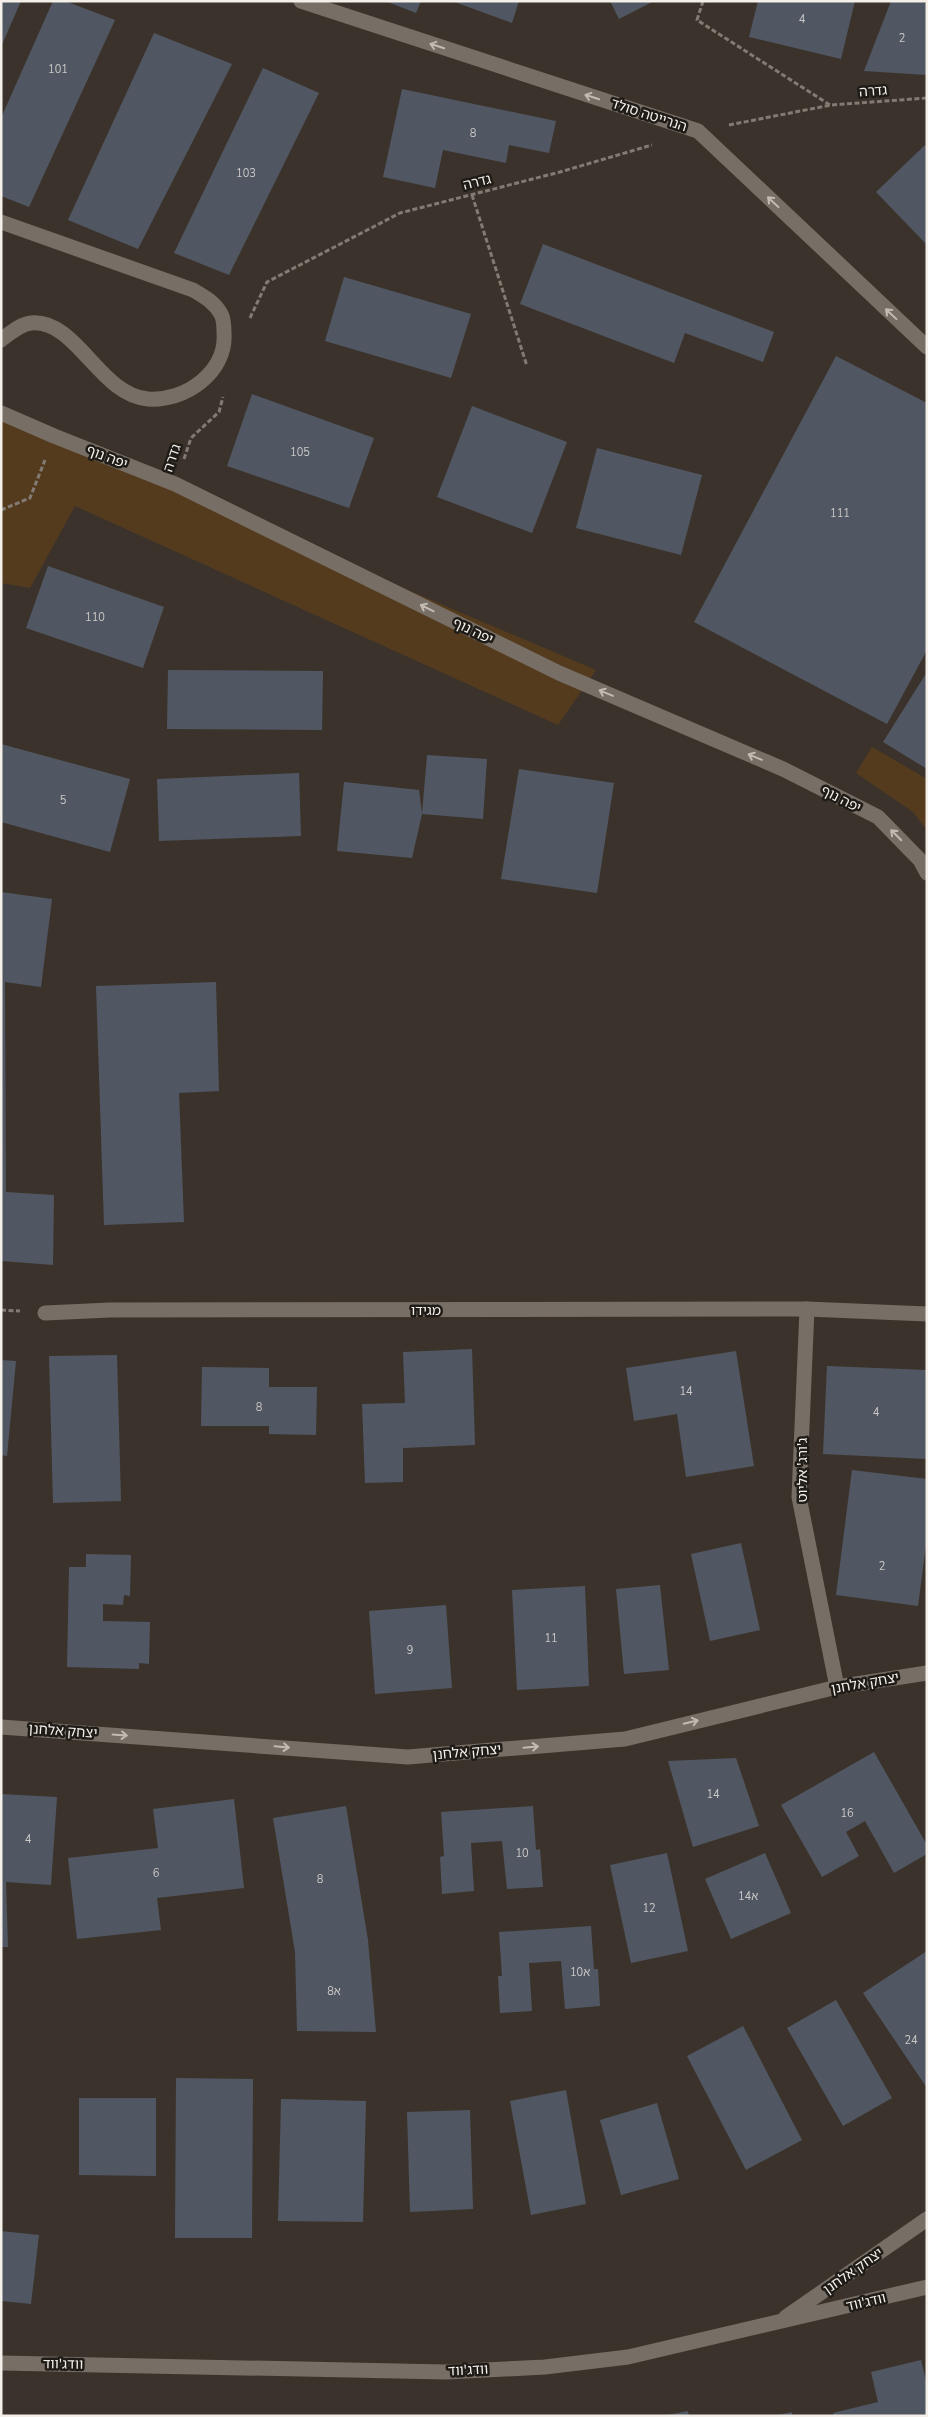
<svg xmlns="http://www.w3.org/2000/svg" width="928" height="2417" font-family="'Nunito Sans','Noto Sans Hebrew',sans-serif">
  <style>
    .green { fill: #543b1e }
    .building { fill: #515762 }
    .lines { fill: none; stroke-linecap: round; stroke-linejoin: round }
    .path { stroke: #827b74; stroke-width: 3; stroke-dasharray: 5 2.5; stroke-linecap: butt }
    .minor { stroke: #776e65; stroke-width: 15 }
    .oneway { stroke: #c2bbb4 }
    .labels { text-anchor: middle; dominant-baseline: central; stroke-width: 5; stroke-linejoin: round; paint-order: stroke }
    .number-label { font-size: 11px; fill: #cbc9c7 }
    .street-label { font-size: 14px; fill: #f4efe9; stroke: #1f1c18 }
  </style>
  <rect width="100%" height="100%" fill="#3b332b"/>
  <g class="green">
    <polygon points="1,417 596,670 558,725 75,506 30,588 1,583"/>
    <polygon points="872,747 927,779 927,830 913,812 856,773"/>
  </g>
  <g class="building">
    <polygon points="1,1 21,1 1,47"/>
    <polygon points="53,1 65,1 115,20 29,207 1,196 1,118"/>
    <polygon points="385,1 421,1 416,13"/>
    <polygon points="452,1 519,1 512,23"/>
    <polygon points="610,1 654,1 619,19"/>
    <polygon points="758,1 855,1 841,59 749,37"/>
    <polygon points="891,1 920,1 927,4 927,75 864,71"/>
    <polygon points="154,33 232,64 138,249 68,220"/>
    <polygon points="263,68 319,93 229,275 174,253"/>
    <polygon points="402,89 556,121 549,153 509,145 506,163 443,150 435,188 383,177"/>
    <polygon points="925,145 927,148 927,245 876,192"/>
    <polygon points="543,244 774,332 763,362 685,333 674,363 520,304"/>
    <polygon points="344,277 471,314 451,378 325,341"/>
    <polygon points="836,356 927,403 927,650 887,724 694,622"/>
    <polygon points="252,394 374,438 349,508 227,466"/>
    <polygon points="472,406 567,442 532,533 437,497"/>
    <polygon points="597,448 702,475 681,555 576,528"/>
    <polygon points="48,566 164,607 143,668 26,628"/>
    <polygon points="168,670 323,671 322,730 167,729"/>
    <polygon points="927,672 927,769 883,742"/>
    <polygon points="1,744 130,779 110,852 1,822"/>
    <polygon points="427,755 487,759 483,819 422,814 412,858 337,851 344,782 419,790 422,814"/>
    <polygon points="519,769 614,783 597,893 501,879"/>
    <polygon points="299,773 301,836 159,841 157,779"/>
    <polygon points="1,892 52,899 41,987 5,982 6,1192 54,1195 53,1265 1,1261"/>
    <polygon points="216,982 219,1091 179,1093 184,1222 104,1225 96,986"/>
    <polygon points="472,1349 475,1445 403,1448 403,1482 365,1483 362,1404 405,1403 403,1352"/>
    <polygon points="736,1351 754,1466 686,1477 677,1414 634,1421 626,1368"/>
    <polygon points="117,1355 121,1501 53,1503 49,1356"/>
    <polygon points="1,1360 16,1361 7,1456 1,1455"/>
    <polygon points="827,1366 927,1370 927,1459 823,1454"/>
    <polygon points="202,1367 269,1368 269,1387 317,1387 316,1435 269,1434 269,1426 201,1426"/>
    <polygon points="852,1470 927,1479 927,1537 918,1606 836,1595"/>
    <polygon points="741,1543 760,1630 710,1641 691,1554"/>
    <polygon points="86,1554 131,1555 130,1596 124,1595 123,1605 103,1604 103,1621 150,1622 149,1664 139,1663 139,1669 67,1667 69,1567 86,1567"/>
    <polygon points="660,1585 669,1670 624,1674 616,1589"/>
    <polygon points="585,1586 589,1686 517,1690 512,1590"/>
    <polygon points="446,1605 452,1688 375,1694 369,1611"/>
    <polygon points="874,1752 927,1845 927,1854 894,1873 865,1821 846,1832 859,1856 822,1877 781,1805"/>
    <polygon points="736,1758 759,1826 693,1847 668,1761"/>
    <polygon points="1,1794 57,1797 51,1885 6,1882 8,1947 1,1947"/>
    <polygon points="234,1799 244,1888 157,1898 161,1930 77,1939 68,1858 158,1848 153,1809"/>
    <polygon points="346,1806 368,1940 376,2032 297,2031 295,1952 273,1818"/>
    <polygon points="533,1806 536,1850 540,1849 543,1887 507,1889 502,1841 471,1843 474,1891 442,1894 440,1857 444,1856 441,1812"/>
    <polygon points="667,1853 688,1951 631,1963 610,1865"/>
    <polygon points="765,1853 791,1913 731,1939 705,1879"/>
    <polygon points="591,1926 594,1969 598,1969 600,2006 565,2009 561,1961 529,1963 532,2011 500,2013 498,1976 502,1976 499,1932"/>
    <polygon points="927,1951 927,2088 863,1993"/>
    <polygon points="836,2000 892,2098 843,2126 787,2028"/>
    <polygon points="743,2026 802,2140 746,2170 687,2056"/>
    <polygon points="176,2078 253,2079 252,2238 175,2238"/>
    <polygon points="566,2090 586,2204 531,2215 510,2101"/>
    <polygon points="79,2098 156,2098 156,2176 79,2175"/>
    <polygon points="281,2099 366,2101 363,2222 278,2221"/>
    <polygon points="657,2103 679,2179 621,2195 600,2120"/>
    <polygon points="470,2110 473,2209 410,2212 407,2112"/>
    <polygon points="1,2231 39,2235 31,2304 1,2301"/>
    <polygon points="921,2360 927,2385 927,2416 834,2416 833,2413 878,2402 871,2372"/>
    <polygon points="688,2411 689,2416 667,2416 667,2415"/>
    <polygon points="792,2412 792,2416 779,2416 778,2415"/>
  </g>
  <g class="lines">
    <g class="path">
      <polyline points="703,1 697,20 830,105"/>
      <polyline points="729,125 831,105 927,98"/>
      <polyline points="472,195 527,366"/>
      <polyline points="250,318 267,282 400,213 560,172 652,145"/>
      <polyline points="184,459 191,438 219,412 223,397"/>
      <polyline points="1,510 30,498 45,460"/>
      <polyline points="1,1310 20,1311"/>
    </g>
    <g class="minor">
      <polyline points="301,1 698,131 927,347"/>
      <path d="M1,222L193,290C205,297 214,302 221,314C224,319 224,327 224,333C227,372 185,402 148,399C99,395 77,319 31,323C20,324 9,334 1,340"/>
      <polyline points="1,413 54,436 175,484 559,673 783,769 878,817 920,860 927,873"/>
      <polyline points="807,1309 799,1497 837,1687"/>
      <polyline points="45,1313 110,1310 807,1309 927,1314"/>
      <polyline points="1,1727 408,1757 625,1739 837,1687 927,1673"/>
      <polyline points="786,2317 927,2219"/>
      <polyline points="1,2363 446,2372 545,2367 628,2357 927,2287"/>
    </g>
  </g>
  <defs><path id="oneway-shaft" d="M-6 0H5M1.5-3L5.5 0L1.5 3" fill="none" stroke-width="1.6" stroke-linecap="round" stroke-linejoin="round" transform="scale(1.25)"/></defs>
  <g class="oneway">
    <use href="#oneway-shaft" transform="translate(437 46) rotate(-162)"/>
    <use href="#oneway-shaft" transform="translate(592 97) rotate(-162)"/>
    <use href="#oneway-shaft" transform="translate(773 202) rotate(-137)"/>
    <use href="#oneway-shaft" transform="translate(891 314) rotate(-137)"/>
    <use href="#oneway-shaft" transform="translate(427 608) rotate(-154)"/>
    <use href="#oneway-shaft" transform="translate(606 693) rotate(-157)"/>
    <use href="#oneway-shaft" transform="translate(755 757) rotate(-157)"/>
    <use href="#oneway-shaft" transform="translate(896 835) rotate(-135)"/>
    <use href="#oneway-shaft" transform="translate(691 1722) rotate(-14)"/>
    <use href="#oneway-shaft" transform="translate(120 1735) rotate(4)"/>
    <use href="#oneway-shaft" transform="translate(282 1747) rotate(5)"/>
    <use href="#oneway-shaft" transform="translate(531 1747) rotate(-5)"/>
  </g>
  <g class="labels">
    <g class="number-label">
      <text x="802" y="19">4</text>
      <text x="902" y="38">2</text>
      <text x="58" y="69">101</text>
      <text x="473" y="133">8</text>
      <text x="246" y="173">103</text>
      <text x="300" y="452">105</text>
      <text x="840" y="513">111</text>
      <text x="95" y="617">110</text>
      <text x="63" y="800">5</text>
      <text x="686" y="1391">14</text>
      <text x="259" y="1407">8</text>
      <text x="876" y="1412">4</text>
      <text x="882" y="1566">2</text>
      <text x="551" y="1638">11</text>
      <text x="410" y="1650">9</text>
      <text x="713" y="1794">14</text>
      <text x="847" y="1813">16</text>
      <text x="28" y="1839">4</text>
      <text x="522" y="1853">10</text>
      <text x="156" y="1873">6</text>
      <text x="320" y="1879">8</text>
      <text x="748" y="1896">14א</text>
      <text x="649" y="1908">12</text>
      <text x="580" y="1972">10א</text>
      <text x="334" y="1991">8א</text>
      <text x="911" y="2040">24</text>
    </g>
    <g class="street-label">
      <text transform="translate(873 91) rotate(-4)">גדרה</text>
      <text transform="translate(649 115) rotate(18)">הנרייטה סולד</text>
      <text transform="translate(477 182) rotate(-14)">גדרה</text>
      <text transform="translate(107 457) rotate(21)">יפה נוף</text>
      <text transform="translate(172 458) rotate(-71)">גדרה</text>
      <text transform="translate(473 631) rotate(26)">יפה נוף</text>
      <text transform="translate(841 799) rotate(27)">יפה נוף</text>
      <text x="426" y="1310">מגידו</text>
      <text transform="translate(802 1470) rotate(-90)">ג'ורג' אליוט</text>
      <text transform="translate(865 1683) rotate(-10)">יצחק אלחנן</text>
      <text transform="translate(63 1731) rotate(4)">יצחק אלחנן</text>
      <text transform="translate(467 1752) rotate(-5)">יצחק אלחנן</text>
      <text transform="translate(853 2271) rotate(-35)">יצחק אלחנן</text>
      <text transform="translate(866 2302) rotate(-13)">וודג'ווד</text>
      <text transform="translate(63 2364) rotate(1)">וודג'ווד</text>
      <text transform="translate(468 2370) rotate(-3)">וודג'ווד</text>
    </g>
  </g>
  <rect width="928" height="2417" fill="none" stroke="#f4efe9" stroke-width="5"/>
</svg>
